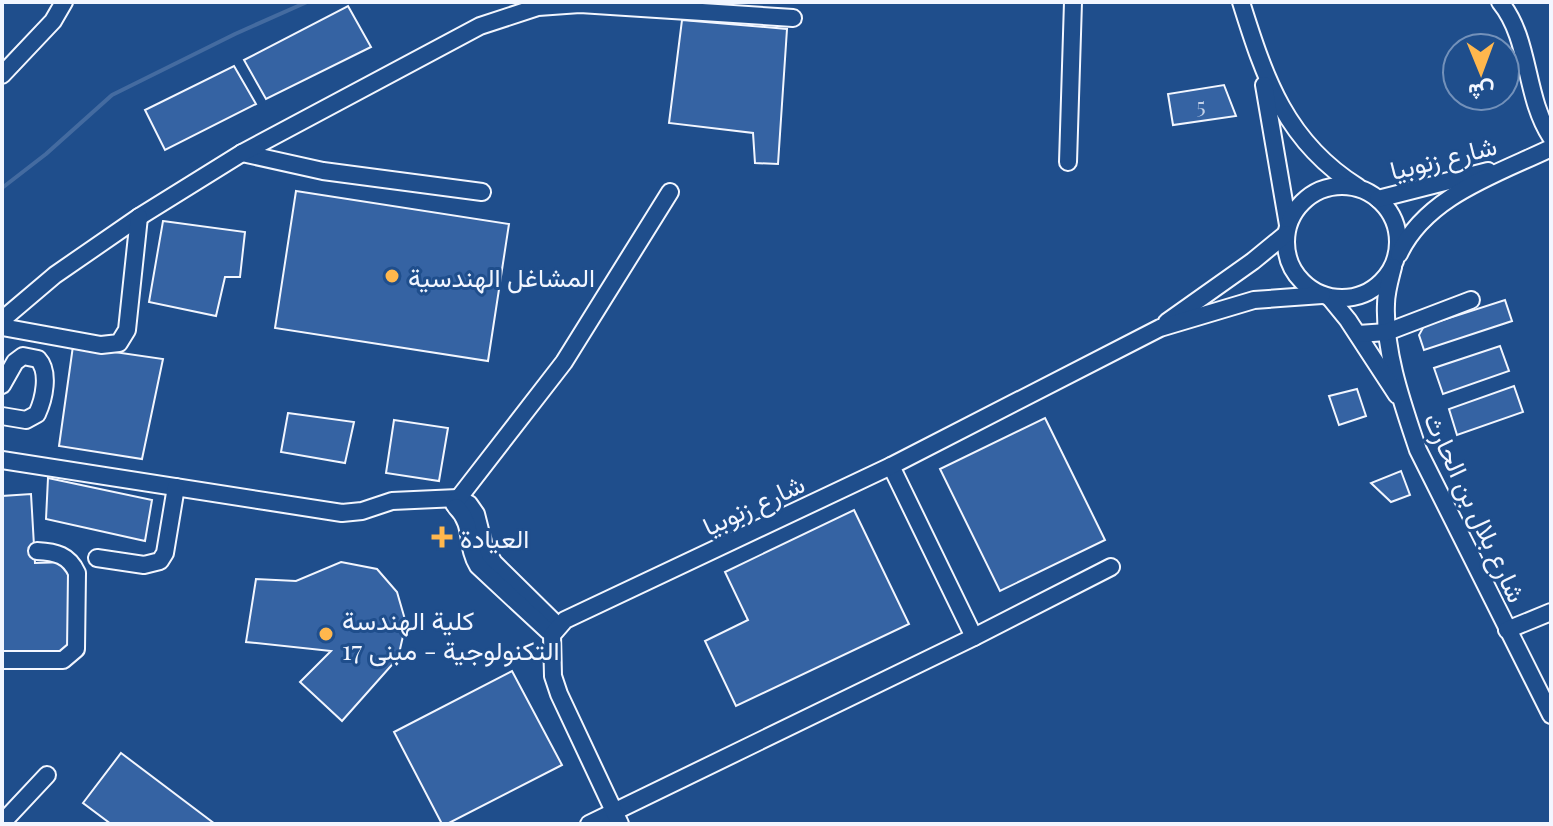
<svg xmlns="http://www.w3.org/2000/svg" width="1553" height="826" font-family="'Playfair Display',Vazirmatn,serif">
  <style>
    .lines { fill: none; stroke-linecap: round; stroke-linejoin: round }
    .stream { stroke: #446ba0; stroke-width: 4 }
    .building { fill: #3563a3; stroke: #f2f6ff; stroke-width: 2 }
    .minor-casing { stroke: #f2f6ff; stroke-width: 20 }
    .minor { stroke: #1f4e8c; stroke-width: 16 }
    .poi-dot { fill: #ffb74d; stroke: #1f4e8c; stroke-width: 3 }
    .labels { text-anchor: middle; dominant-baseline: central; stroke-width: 6; stroke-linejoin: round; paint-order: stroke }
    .number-label { font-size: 22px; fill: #c3d1e8 }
    .street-label { font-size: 26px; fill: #f2f6ff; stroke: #1f4e8c }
    .poi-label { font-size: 26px; fill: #f2f6ff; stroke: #1f4e8c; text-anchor: start }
  </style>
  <rect width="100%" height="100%" fill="#1f4e8c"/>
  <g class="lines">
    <polyline class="stream" points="2,188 46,154 112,95 235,34 307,2"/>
  </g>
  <g class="building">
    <polygon points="348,6 371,47 266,99 244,60"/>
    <polygon points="682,20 787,29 778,164 755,163 753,133 669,123"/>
    <polygon points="234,66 256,104 165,150 145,110"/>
    <polygon points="1224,85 1236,116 1173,125 1168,94"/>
    <polygon points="296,191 509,224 488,361 275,328"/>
    <polygon points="163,221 245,232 240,277 225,277 216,316 149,302"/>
    <polygon points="1505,300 1512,321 1424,350 1419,335 1424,326"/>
    <polygon points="73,346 163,359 142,459 59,446"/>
    <polygon points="1500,346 1509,371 1443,394 1434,368"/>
    <polygon points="1514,386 1523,412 1457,435 1449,409"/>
    <polygon points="1357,389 1366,416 1339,425 1329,396"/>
    <polygon points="288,413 354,422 345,463 281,452"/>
    <polygon points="1045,418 1105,540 1000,591 940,469"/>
    <polygon points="394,420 448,428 439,481 386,473"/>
    <polygon points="1401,471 1410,495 1391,502 1371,483"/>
    <polygon points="48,478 152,500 145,541 46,519"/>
    <polygon points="31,494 35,563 68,562 68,651 2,651 2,496"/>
    <polygon points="854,510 909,624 736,706 705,641 748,620 725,572"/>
    <polygon points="341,562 377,569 397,592 406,623 398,658 342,721 300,682 331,651 246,642 256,579 296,581"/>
    <polygon points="512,671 562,765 447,824 442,824 394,732"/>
    <polygon points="121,753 215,824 111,824 83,803"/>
  </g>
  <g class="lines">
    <g class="minor-casing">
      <g id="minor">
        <path d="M1241,2C1265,79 1286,142 1358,187"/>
        <path d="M1500,2C1531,40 1524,96 1551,137"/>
        <polyline points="2,75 53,21 64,2"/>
        <polyline points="1264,85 1288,225"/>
        <polyline points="242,153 323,171 482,192"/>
        <polyline points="1068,162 1073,2"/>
        <circle cx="1342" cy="242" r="56"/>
        <polyline points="1378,199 1488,171"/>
        <path d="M1399,254C1426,196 1497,174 1551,148"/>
        <path d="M1393,267C1390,279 1386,292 1386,304C1384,353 1403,405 1418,450L1551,715"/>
        <polyline points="1330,298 1348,320 1397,395"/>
        <polyline points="2,320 55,275 139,217 242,153 480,26 538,7 580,4 793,18"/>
        <polyline points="1167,322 1253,261 1286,234"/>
        <polyline points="2,327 101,345 119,343 127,330 139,217"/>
        <polyline points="1358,334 1387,332 1471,300"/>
        <path d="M2,385L15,362L23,356L38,359C50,372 44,399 37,414L26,420L2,416"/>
        <polyline points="2,460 342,513 362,511 392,501 458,498 469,504 476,514 484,546 494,563 558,626"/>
        <polyline points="891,466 974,637"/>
        <polyline points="454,504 564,362 670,192"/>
        <path d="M456,507C475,526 465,545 478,566L548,631"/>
        <polyline points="97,558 144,565 160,561 165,553 176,487"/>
        <polyline points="1507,630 1551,612"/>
        <path d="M2,660H63L76,649L77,573C69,555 56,552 37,551"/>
        <polyline points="2,823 47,775"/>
        <polyline points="589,824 974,637 1111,567"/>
        <polyline points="620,824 559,694 553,676 552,635 565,620 891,466 1160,328 1254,300 1322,295"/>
      </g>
    </g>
    <use href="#minor" class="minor"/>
  </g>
  <g class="poi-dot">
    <circle cx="392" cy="276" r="8"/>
    <path d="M438 525h8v8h8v8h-8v8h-8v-8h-8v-8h8z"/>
    <circle cx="326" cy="634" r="8"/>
  </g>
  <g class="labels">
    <g class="number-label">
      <text x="1201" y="105">5</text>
    </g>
    <g class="street-label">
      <text transform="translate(1443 157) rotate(-14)">شارع زنوبيا</text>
      <text transform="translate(753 504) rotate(-25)">شارع زنوبيا</text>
      <text transform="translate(1476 507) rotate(65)">شارع بلال بن الحارث</text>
    </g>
    <g class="poi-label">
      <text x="408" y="276">المشاغل الهندسية</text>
      <text x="460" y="537">العيادة</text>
      <text x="342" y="619">كلية الهندسة<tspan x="342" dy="30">التكنولوجية - مبنى 17</tspan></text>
    </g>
  </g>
  <rect width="1553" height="826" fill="none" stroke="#f2f6ff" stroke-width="8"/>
  <g transform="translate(1481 72) rotate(179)"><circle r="38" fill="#1f4e8c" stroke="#7391ba" stroke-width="2"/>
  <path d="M0-6L14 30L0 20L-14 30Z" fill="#ffb74d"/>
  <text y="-12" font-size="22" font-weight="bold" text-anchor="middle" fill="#f2f6ff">ش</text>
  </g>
</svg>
